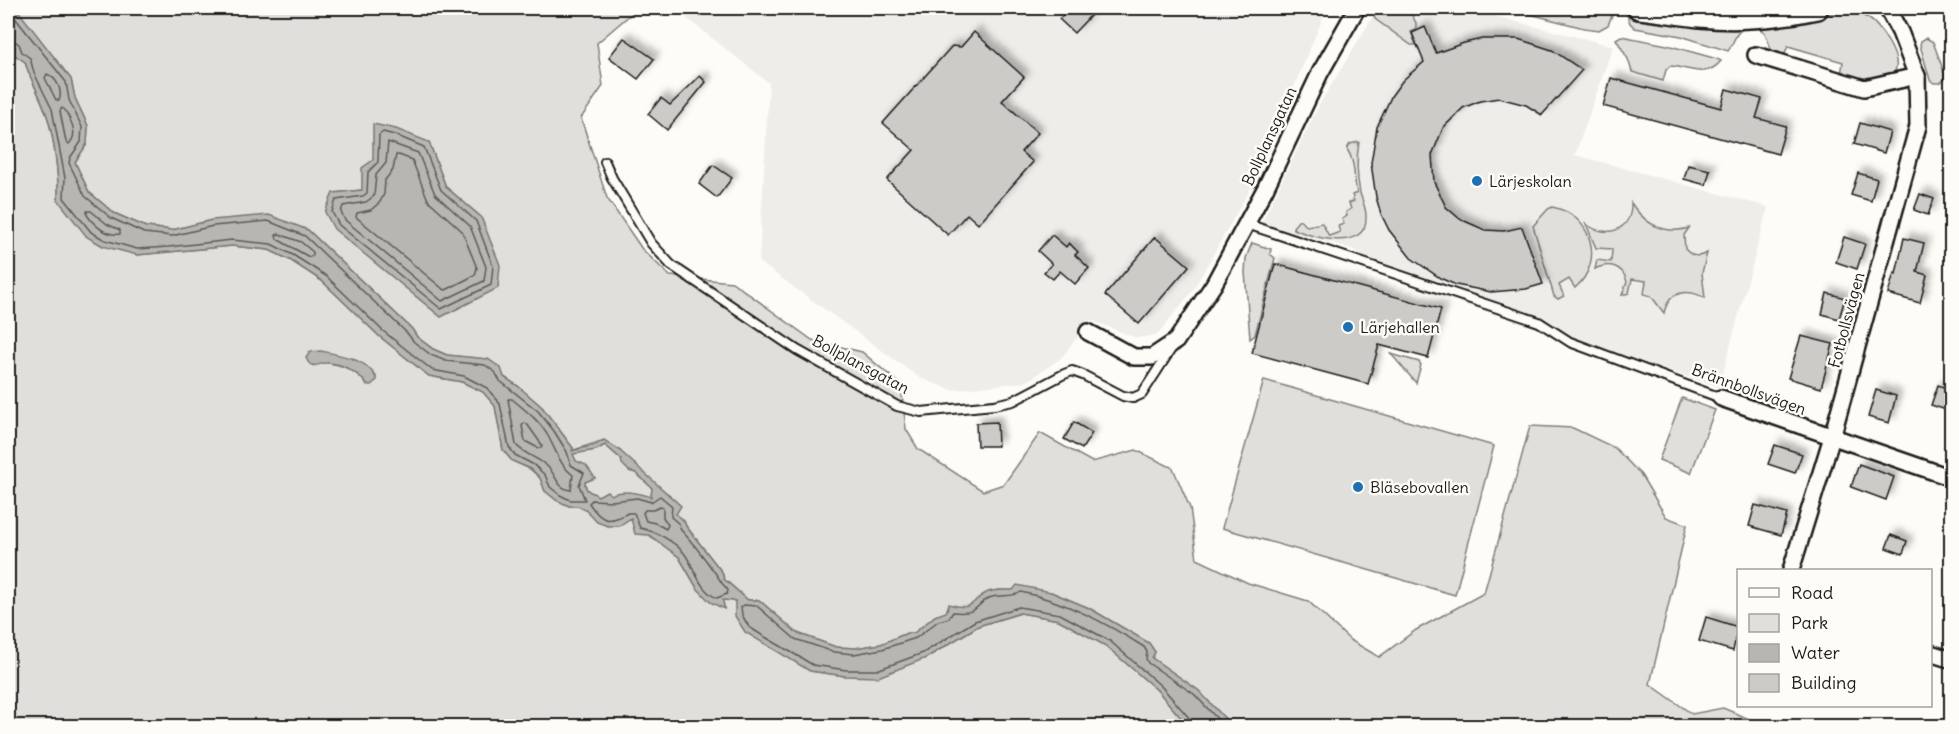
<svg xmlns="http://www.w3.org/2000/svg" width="1959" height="734" font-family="Delius,sans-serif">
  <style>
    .built { fill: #eeede9 }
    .green { fill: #e0dfdb; stroke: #7e7e7c; stroke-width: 1.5; fill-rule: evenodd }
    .water { fill: #b7b6b2; stroke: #797876; stroke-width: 1.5; fill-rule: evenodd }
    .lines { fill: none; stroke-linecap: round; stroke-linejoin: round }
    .shore { stroke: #5a5a58; stroke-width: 1.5 }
    .building { fill: #cccbc8; stroke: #1c1c1c; stroke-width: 1.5; filter: url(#shadow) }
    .lane-casing { stroke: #1c1c1c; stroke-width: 12 }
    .street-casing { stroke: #1c1c1c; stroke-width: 20 }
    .secondary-casing { stroke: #1c1c1c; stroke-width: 26 }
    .lane { stroke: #fdfcf7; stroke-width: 8 }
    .street { stroke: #fdfcf7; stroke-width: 15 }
    .secondary { stroke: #fdfcf7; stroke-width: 21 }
    .poi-dot { fill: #1f6fb2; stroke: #fdfcf7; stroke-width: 2 }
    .labels { text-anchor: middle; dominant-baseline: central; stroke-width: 5; stroke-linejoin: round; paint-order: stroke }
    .street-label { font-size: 16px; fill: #1c1c1c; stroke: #fdfcf7 }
    .poi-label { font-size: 16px; fill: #1c1c1c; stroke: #fdfcf7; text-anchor: start }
  </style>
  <defs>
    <filter id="shadow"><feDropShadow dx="5.5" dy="-5.5" stdDeviation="3" flood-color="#0004"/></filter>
  </defs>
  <rect width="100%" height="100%" fill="#fdfcf7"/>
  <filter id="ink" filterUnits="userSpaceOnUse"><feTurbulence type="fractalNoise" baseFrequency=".0167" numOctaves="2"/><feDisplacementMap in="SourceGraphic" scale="12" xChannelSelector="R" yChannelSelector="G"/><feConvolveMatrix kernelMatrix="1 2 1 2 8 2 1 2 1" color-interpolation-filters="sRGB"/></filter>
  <g filter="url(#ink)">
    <g class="built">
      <polygon points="674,8 1327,8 1252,186 1193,290 1157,335 1136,338 1091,320 1061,358 1026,382 952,390 920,378 759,262 769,83"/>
      <polygon points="1378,8 1469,8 1481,13 1613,46 1575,155 1768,207 1719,387 1435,295 1352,249 1261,224 1318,107"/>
    </g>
    <g class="green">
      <path d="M15,8H638L597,43L603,86L581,118L607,198L642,249L670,276L732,282L812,340L862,352L901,385L906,429L918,449L983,491L1004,484L1040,433L1092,462L1136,450L1173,468L1190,508L1197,559L1248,583L1308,601L1350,640L1379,657L1416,630L1484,593L1530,426L1573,428L1615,448L1641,475L1666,517L1687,525L1650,684L1692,714L1723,708L1766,726H1232L1198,690L1152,658L1155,652L1149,643L1089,608L1051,592L999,590L987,593L972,606L935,616L914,633H907L881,644L855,648L836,647L797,633L759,600H748L724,579L722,572L686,526L684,521L676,514L670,495L659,488L618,449L604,440L571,451L573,448L542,407L518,386L504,377L488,360L447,355L433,349L417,337L412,329L308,230L212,220L172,230L146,227L114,213L89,192L75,162L87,144L88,126L75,98L71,79ZM429,142L446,187L481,217L333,193L362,190L373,160Z"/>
      <polygon points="1379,8 1424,8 1425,9 1411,13 1416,23 1416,30 1411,32 1416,45 1411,45 1375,19 1374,15"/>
      <polygon points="1506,8 1597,8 1613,11 1613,13 1608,25 1599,30 1584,28"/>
      <path d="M1850,12C1856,13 1862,15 1868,18C1879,25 1902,57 1895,71C1888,83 1852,78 1841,75L1843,62L1788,46L1783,58L1771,49L1765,33C1758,26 1745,25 1738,33C1734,38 1732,46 1728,51L1681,36L1635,28L1630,23L1627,15L1649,18L1819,15Z"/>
      <path d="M1621,36L1667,45L1717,59L1721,61C1705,80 1689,67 1670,66L1666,70L1663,81L1632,72L1628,59L1616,39Z"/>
      <polygon points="1926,38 1933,42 1943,69 1945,79 1940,83 1934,83 1930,80 1920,45 1921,41"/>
      <path d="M8,42L15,48V55L25,62C30,79 39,93 45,110C54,133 59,176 58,200L137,255L232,246L269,250L290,260L322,281L379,336L429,376L462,382L483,392L495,406L503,450L512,461L530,469L540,478L545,491L569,506H578L586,510L589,514L619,526L631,517L649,535L679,557L697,588L724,608L723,600L735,601L745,631L810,671L845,676L926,658L978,626L1021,613L1059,620L1106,646L1157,690L1188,726H8ZM353,358L376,376L367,385C357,370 342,365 325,362Z"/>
      <path d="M1359,142C1356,159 1357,177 1360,193C1362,200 1366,208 1366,216C1368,253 1313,238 1294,229L1293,227L1299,220L1307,226L1322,223L1329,236L1340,232L1338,226L1344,224L1342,219L1347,216L1346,212L1351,209L1349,203L1354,201L1352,195L1357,193C1353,177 1356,163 1347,149L1350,144Z"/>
      <path d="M1631,203C1645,224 1664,235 1689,228L1684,235L1685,249C1691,256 1699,258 1707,253L1702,273L1705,298C1687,288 1669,291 1664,313L1651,296L1644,294L1646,281L1632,279L1629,293L1622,295L1627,282C1623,265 1608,262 1595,269L1597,260L1611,262L1612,249L1596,248L1586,224C1607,239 1632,231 1631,203Z"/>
      <path d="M1552,207C1591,214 1606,261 1575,288L1569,279L1559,285L1564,296L1558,299L1554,296L1533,226L1548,209Z"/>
      <polygon points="1252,243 1271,249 1270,254 1275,258 1255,335 1250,339 1245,272 1246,258"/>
      <polygon points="1391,354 1419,362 1421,365 1416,383"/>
      <polygon points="1264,380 1494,446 1455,595 1222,528"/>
      <polygon points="1682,398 1715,410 1691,473 1659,460"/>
      <polygon points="605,445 621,459 630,471 636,473 652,488 651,497 620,494 598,496 591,493 586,489 585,482 595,478 576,461 572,454 596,450"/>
    </g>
    <g class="water">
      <path d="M8,8H16L71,79L75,98L88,126L87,144L75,162L89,192L114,213L146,227L172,230L212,220L269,215L308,230L412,329L417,337L433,349L447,355L488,359L501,368L504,377L518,386L542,407L573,448L572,451L595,445L604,440L618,449L681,506L676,514L684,521L686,526L722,572L724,579L748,600H759L797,633L836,647L855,648L881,644L907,633H914L935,616L946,612L949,604C977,612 969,600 988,592C996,589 1005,590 1013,590L1017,585L1051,592L1089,608L1149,643L1155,652L1152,658L1198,690L1232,726H1188L1157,690L1106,646L1059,620L1020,613L978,626L926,658L878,677L845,676L810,671L745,632L735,616V601L723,600L724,609L710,602L697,588L679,557L649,535L635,534L631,518L619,526H608L597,522L586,510L578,506H569L556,500L545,491L540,478L531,469L512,461L503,450L495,406L483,392L462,382L429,376L379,336L322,281L290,260L269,250L232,246L137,255L103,246L87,237L58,200C59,176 54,133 45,110C39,93 30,79 25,62L15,55V48L8,42ZM605,445L621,459L622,464L629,471L636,473L652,488L651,497C639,493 623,489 611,495L607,491L598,496C592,491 585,493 585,482L595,478L586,465L576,461L573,454L596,450Z"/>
      <polygon points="373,124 396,129 429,142 446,187 481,217 500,265 498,288 441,317 334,229 325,212 333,193 362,190 362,168 373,160"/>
      <path d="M321,351C340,355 370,359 377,380L371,385H367C359,373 341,362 326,363C321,363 316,367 312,365C309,365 307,360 306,358L310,352Z"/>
    </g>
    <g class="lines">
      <g class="shore">
        <polyline points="8,38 12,39 19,44 22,52 30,58 34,73 52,109 65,178 64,198 91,232 105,240 137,249 168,247 232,240 271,244 293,255 326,276 383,331 432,370 464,376 487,388 500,404 509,447 515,455 534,465 545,475 550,487 560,495 570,500 585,500 579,485 584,473 571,465 567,452 554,431 538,411 500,381 495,372 485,365 446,361 431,355 414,342 407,333 305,236 268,221 213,226 172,236 144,233 111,218 85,196 69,163 70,158 81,142 82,127 69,100 66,82 12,14 11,8"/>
        <path d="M47,74C57,78 63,91 59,101L56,100L45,78Z"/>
        <path d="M62,108L65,110C71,121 79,134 69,144L66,142L60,111Z"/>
        <polygon points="383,132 395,135 424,147 441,190 476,221 493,266 491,285 441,309 339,225 332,212 336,200 363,196 367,193 368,172 378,162 379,135"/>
        <polygon points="388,142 418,153 435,194 470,226 486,267 484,281 442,301 345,220 341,212 343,206 366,202 374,196 376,175 386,163"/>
        <polygon points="396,155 399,155 412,160 428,200 462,231 477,268 475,275 446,290 443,289 356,217 357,213 371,210 380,202 384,194 385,180 393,170"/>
        <path d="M87,211H91L107,224L120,230V234C106,236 95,226 87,215Z"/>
        <polygon points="279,234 301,242 313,252 313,255 309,257 277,239 276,235"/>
        <path d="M508,399H512C525,410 540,421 548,436C556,450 560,466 573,475L571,490C557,489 557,476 548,467C539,458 525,455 516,445Z"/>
        <polygon points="524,423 527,424 542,445 541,448 538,448 525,441 522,426"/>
        <path d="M660,496L672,506L671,517L679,524L681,530C693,543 703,556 713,570C719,577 720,583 728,590L727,594L717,598C699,591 695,567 684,553C674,541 655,531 640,528L634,513H628C609,523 602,523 589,503L592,500L612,501L637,498L651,502Z"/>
        <polygon points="660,507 663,508 663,517 668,525 666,529 655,523 646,521 643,513 645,510 653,510"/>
        <path d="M1192,726L1191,720L1161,686L1110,641L1060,614L1019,607L975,621L923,653L877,670H846L813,665L760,634L749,627L742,615L741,607L744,605L757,606L795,639L834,652L854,654L882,649L916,638L938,621L949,618L953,612C982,615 974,603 992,597C1003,594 1012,598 1021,592C1065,601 1106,623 1144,647L1147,652L1146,659L1148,663L1194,694L1224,726"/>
      </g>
    </g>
    <g class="building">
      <polygon points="1071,8 1084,8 1091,15 1074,33 1059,19"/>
      <polygon points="1425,27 1436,53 1464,43 1482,39 1518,39 1552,50 1582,70 1542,115 1526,105 1499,98 1480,101 1463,108 1443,128 1432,155 1434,182 1446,207 1460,219 1485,230 1504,231 1522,227 1543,284 1526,289 1491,292 1456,285 1440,278 1411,258 1389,230 1381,214 1376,197 1371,163 1377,127 1392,95 1403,80 1424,62 1412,33"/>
      <polygon points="974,32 1024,77 1002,101 1038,133 1021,152 1033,162 978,224 967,214 948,235 887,180 914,150 883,123 952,46 961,47"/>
      <polygon points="624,38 654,59 638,79 609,57"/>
      <polygon points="700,76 706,82 667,130 648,114 661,98 670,105"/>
      <polygon points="1611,78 1721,108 1726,89 1762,99 1756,118 1786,126 1778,154 1603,106"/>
      <polygon points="1860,123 1890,132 1884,153 1854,144"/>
      <polygon points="713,165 732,178 717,198 699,184"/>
      <polygon points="1688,165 1710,170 1706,185 1684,179"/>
      <polygon points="1858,173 1877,179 1871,201 1851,195"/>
      <polygon points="1920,194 1934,199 1928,215 1914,210"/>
      <polygon points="1052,235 1066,247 1069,243 1078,252 1075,255 1089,268 1075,284 1060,271 1053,279 1044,272 1052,264 1038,251"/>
      <polygon points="1155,237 1189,266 1139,324 1105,295"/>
      <polygon points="1844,237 1865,244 1857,269 1836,262"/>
      <polygon points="1904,238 1924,243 1917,272 1927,275 1920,303 1888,294 1894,273 1896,274"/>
      <polygon points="1275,264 1441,309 1428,358 1379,345 1368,384 1252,353"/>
      <polygon points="1827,293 1845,298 1839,319 1822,314"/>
      <polygon points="1801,336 1833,344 1821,388 1788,378"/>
      <polygon points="1938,385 1952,390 1952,412 1931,405"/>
      <polygon points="1876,390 1896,396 1889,423 1868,417"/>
      <polygon points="997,422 998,446 977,446 976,423"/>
      <polygon points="1074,422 1092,433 1082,449 1064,439"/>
      <polygon points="1775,445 1802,454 1795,473 1768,464"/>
      <polygon points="1859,464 1894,477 1886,500 1851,487"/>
      <polygon points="1755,505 1787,514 1781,535 1749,526"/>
      <polygon points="1891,535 1907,541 1903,554 1886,548"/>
      <polygon points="1706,617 1738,627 1733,651 1699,641"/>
    </g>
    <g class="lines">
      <g class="lane-casing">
        <g id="lane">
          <polyline points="605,162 612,178 651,243 671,265 797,350 897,406 921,412 994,405 1013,401 1062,375 1072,371 1083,375 1123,396 1133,398 1142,394 1171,349"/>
          <polyline points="1247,224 1539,322 1570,342 1721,398"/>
        </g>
      </g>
      <g class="street-casing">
        <g id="street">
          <polyline points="1756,55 1864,88 1917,76"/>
          <polyline points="1088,332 1134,357 1152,357 1176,341 1214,284 1265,189 1320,73 1357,8"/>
          <polyline points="1721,398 1952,478"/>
          <polyline points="1791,570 1832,437 1918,126 1917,76 1900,32 1887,8"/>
          <polyline points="1930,653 1952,660"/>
        </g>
      </g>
      <g class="secondary-casing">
        <path id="secondary" d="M1639,8C1659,10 1680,14 1700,16C1738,20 1780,16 1817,8"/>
      </g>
      <use href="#lane" class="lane"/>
      <use href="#street" class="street"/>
      <use href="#secondary" class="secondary"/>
    </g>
  </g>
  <g class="poi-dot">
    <circle cx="1477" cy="181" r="6"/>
    <circle cx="1348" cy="327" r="6"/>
    <circle cx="1358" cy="487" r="6"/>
  </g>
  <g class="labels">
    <g class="street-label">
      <text transform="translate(1269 136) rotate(-65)">Bollplansgatan</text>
      <text transform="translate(1846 320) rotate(-75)">Fotbollsvägen</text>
      <text transform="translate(861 364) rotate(28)">Bollplansgatan</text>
      <text transform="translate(1749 389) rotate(20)">Brännbollsvägen</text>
    </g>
    <g class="poi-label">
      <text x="1489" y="181">Lärjeskolan</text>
      <text x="1360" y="327">Lärjehallen</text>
      <text x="1370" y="487">Bläsebovallen</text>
    </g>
  </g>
  <rect width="1959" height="734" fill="none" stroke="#fdfcf7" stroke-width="30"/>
  <rect x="15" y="15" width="1929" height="704" fill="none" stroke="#1c1c1c" stroke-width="2" filter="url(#ink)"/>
  <rect x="1737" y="569" width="195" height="138" fill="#fdfcf7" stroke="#a3a29f" stroke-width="1.5"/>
  <rect x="1749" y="588" width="30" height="9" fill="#fdfcf7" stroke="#a3a29f" stroke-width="1.5"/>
  <text x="1791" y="599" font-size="18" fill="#1c1c1c">Road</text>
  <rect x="1749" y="614" width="30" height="18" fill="#e0dfdb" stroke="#a3a29f" stroke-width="1.5"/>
  <text x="1791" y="629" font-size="18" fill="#1c1c1c">Park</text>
  <rect x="1749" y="644" width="30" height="18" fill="#b7b6b2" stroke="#a3a29f" stroke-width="1.5"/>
  <text x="1791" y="659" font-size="18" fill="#1c1c1c">Water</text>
  <rect x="1749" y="674" width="30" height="18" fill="#cccbc8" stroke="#a3a29f" stroke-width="1.5"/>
  <text x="1791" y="689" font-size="18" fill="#1c1c1c">Building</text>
</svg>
